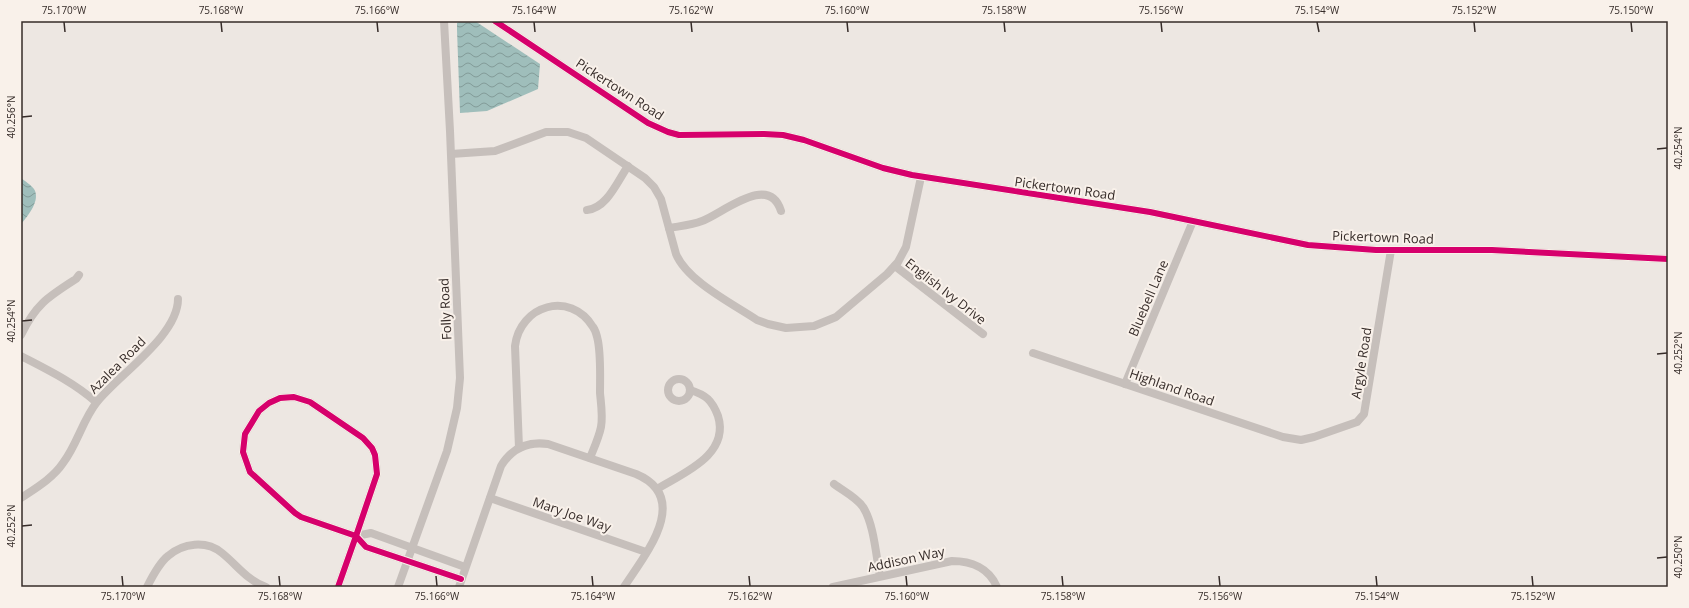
<svg xmlns="http://www.w3.org/2000/svg" width="1689" height="608" font-family="'Open Sans',sans-serif">
  <style>
    .water { fill: url(#water-waves) }
    .lines { fill: none; stroke-linecap: round; stroke-linejoin: round }
    .minor { stroke: #c6bfbb; stroke-width: 8 }
    .cycleway-casing { stroke: #f9f1ea; stroke-width: 8 }
    .cycleway { stroke: #d6006c; stroke-width: 6 }
    .ticks { fill: none; stroke: #362c29; stroke-width: 1.5 }
    .labels { text-anchor: middle; dominant-baseline: central; stroke-width: 4; stroke-linejoin: round; paint-order: stroke }
    .street-label { font-size: 13px; fill: #362c29; stroke: #f9f1ea }
    .neatline { fill: none; stroke: #362c29; stroke-width: 1.5 }
    .ticks-label { font-size: 10px; text-anchor: middle; fill: #362c29 }
  </style>
  <defs>
    <pattern id="water-waves" width="16" height="10" patternUnits="userSpaceOnUse"><rect width="16" height="10" fill="#9fbebb"/><path d="M0 5q4-4 8 0t8 0" fill="none" stroke="#829b98"/></pattern>
  </defs>
  <rect width="100%" height="100%" fill="#ede7e2"/>
  <g class="water">
    <polygon points="461,21 475,21 540,64 538,89 487,111 460,113 457,30 457,23"/>
    <path d="M21,178C25,181 31,185 34,189C41,200 28,216 21,224Z"/>
  </g>
  <g class="lines">
    <g class="minor">
      <polyline points="495,21 648,123 668,132 679,135 764,134 783,135 804,140 883,168 912,175 1150,212 1308,245 1376,250 1492,250 1668,259"/>
      <path d="M451,154L495,151L546,132H568L586,138L645,178L654,187L661,199L676,254C687,281 733,304 757,320L768,324L786,328L814,326L836,317L887,274L898,262L906,247L921,177"/>
      <path d="M587,210C607,208 617,182 628,166"/>
      <path d="M669,228C680,226 692,225 702,221C722,214 769,172 781,211"/>
      <polyline points="895,266 983,334"/>
      <path d="M21,335C36,304 48,297 76,279L79,275"/>
      <polyline points="1033,353 1283,437 1301,440 1314,437 1357,422 1364,414 1391,250"/>
      <path d="M21,356C48,370 73,382 96,402"/>
      <circle cx="679" cy="390" r="11"/>
      <polyline points="1125,384 1193,221"/>
      <path d="M519,448L515,346C520,305 570,290 593,327C596,331 597,336 598,341C601,358 600,376 600,393C601,404 603,416 601,427C599,437 594,448 590,458"/>
      <path d="M834,484C843,491 856,497 863,507C874,524 876,556 880,576"/>
      <path d="M657,489C683,473 730,455 718,416C712,400 706,395 690,390"/>
      <path d="M21,498C36,488 53,478 63,463C77,445 83,419 97,402C118,375 178,336 178,299"/>
      <polyline points="490,498 646,552"/>
      <polyline points="356,536 371,533 465,567"/>
      <path d="M147,587C152,577 159,563 168,556C183,543 206,540 222,553C237,565 248,581 266,587"/>
      <polyline points="338,587 356,536 377,474 375,455 372,448 363,438 310,402 294,397 280,398 269,403 259,411 245,434 243,452 250,472 295,513 301,517 356,536 366,547 461,579"/>
      <polyline points="398,587 447,451 457,408 460,378 450,131 444,21"/>
      <path d="M459,587L501,466C512,448 527,441 548,444L636,474C693,498 644,556 624,587"/>
      <path d="M833,587L952,561C971,561 989,568 997,587"/>
    </g>
    <g class="cycleway-casing">
      <g id="cycleway">
        <polyline points="495,21 648,123 668,132 679,135 764,134 783,135 804,140 883,168 912,175 1150,212 1308,245 1376,250 1492,250 1668,259"/>
        <polyline points="338,587 356,536 377,474 375,455 372,448 363,438 310,402 294,397 280,398 269,403 259,411 245,434 243,452 250,472 295,513 301,517 356,536 366,547 461,579"/>
      </g>
    </g>
    <use href="#cycleway" class="cycleway"/>
  </g>
  <path class="ticks" d="M64,22L65,32M221,22L222,32M377,22L378,32M534,22L535,32M691,22L692,32M847,22L848,32M1004,22L1005,32M1161,22L1162,32M1317,22L1319,32M1474,22L1475,32M1631,22L1632,32M22,117L32,116M1657,149L1667,148M22,321L32,320M1657,354L1667,353M22,526L32,525M1657,558L1667,557M122,576L123,586M279,576L280,586M436,576L437,586M592,576L593,586M749,576L750,586M906,576L907,586M1062,576L1063,586M1219,576L1220,586M1376,576L1377,586M1532,576L1533,586"/>
  <g class="labels">
    <g class="street-label">
      <text transform="translate(620 89) rotate(33)">Pickertown Road</text>
      <text transform="translate(1065 188) rotate(8)">Pickertown Road</text>
      <text transform="translate(1383 237) rotate(2)">Pickertown Road</text>
      <text transform="translate(946 291) rotate(38)">English Ivy Drive</text>
      <text transform="translate(1148 298) rotate(-67)">Bluebell Lane</text>
      <text transform="translate(445 309) rotate(-93)">Folly Road</text>
      <text transform="translate(1361 363) rotate(-81)">Argyle Road</text>
      <text transform="translate(117 365) rotate(-45)">Azalea Road</text>
      <text transform="translate(1172 387) rotate(19)">Highland Road</text>
      <text transform="translate(572 514) rotate(19)">Mary Joe Way</text>
      <text transform="translate(906 559) rotate(-12)">Addison Way</text>
    </g>
  </g>
  <rect width="1689" height="608" fill="none" stroke="#f9f1ea" stroke-width="44"/>
  <rect x="22" y="22" width="1645" height="564" class="neatline"/>
  <g class="ticks-label">
    <text x="64" y="14">75.170°W</text>
    <text x="221" y="14">75.168°W</text>
    <text x="377" y="14">75.166°W</text>
    <text x="534" y="14">75.164°W</text>
    <text x="691" y="14">75.162°W</text>
    <text x="847" y="14">75.160°W</text>
    <text x="1004" y="14">75.158°W</text>
    <text x="1161" y="14">75.156°W</text>
    <text x="1317" y="14">75.154°W</text>
    <text x="1474" y="14">75.152°W</text>
    <text x="1631" y="14">75.150°W</text>
    <text transform="translate(11 117) rotate(-90)" y="4">40.256°N</text>
    <text transform="translate(1678 148) rotate(-90)" y="4">40.254°N</text>
    <text transform="translate(11 321) rotate(-90)" y="4">40.254°N</text>
    <text transform="translate(1678 353) rotate(-90)" y="4">40.252°N</text>
    <text transform="translate(11 526) rotate(-90)" y="4">40.252°N</text>
    <text transform="translate(1678 557) rotate(-90)" y="4">40.250°N</text>
    <text x="123" y="600">75.170°W</text>
    <text x="280" y="600">75.168°W</text>
    <text x="437" y="600">75.166°W</text>
    <text x="593" y="600">75.164°W</text>
    <text x="750" y="600">75.162°W</text>
    <text x="907" y="600">75.160°W</text>
    <text x="1063" y="600">75.158°W</text>
    <text x="1220" y="600">75.156°W</text>
    <text x="1377" y="600">75.154°W</text>
    <text x="1533" y="600">75.152°W</text>
  </g>
</svg>
